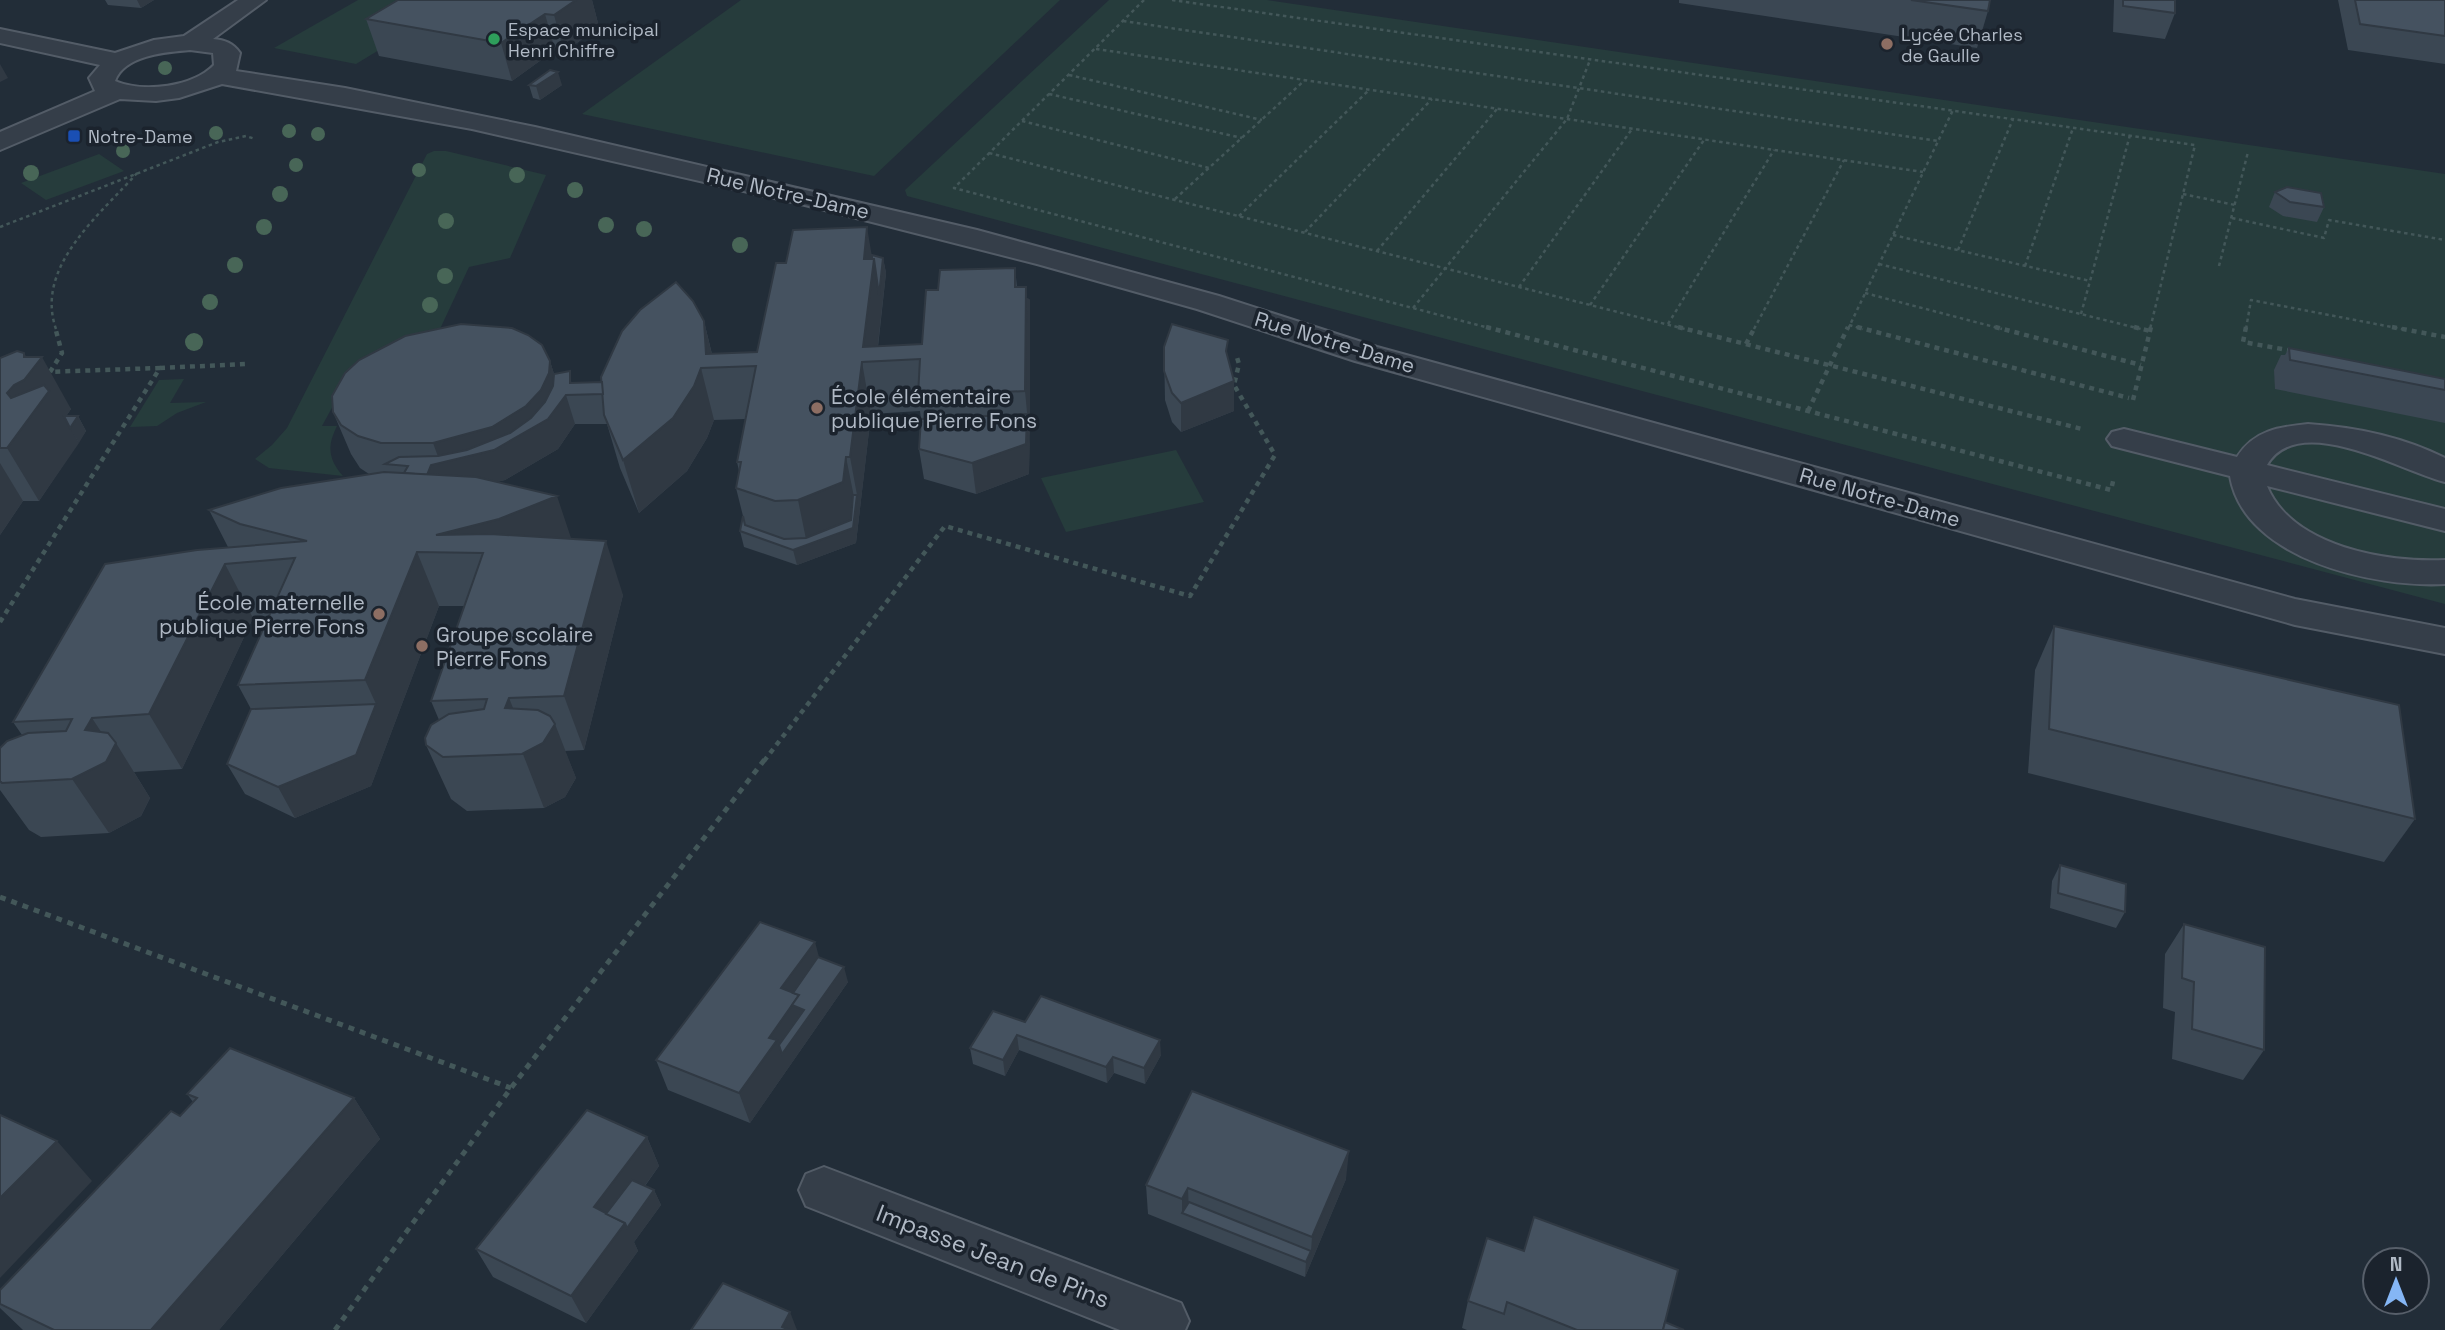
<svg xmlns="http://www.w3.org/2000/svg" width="2445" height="1330" font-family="'Space Grotesk',sans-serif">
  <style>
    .green { fill: #263c3c }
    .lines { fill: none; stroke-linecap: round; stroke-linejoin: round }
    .minor-casing { stroke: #535c67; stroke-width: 4 }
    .path-far2 { stroke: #435759; stroke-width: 2.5; stroke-dasharray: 3.5 3.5; stroke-linecap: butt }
    .path-far1 { stroke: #435759; stroke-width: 4.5; stroke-dasharray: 5 5; stroke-linecap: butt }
    .path { stroke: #435759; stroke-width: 5; stroke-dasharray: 6 6; stroke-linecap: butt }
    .minor { fill: #353e49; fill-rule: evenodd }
    .tree { fill: #486657 }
    .wall { fill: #3b4753 }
    .shaded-wall { fill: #303943 }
    .building { fill: #455260; stroke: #303943; stroke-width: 2 }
    .leisure-dot { fill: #2e9e5b; stroke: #1b232d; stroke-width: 2.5 }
    .education-dot { fill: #8d6e63; stroke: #1b232d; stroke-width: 2.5 }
    .transit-dot { fill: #1a4fb4; stroke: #1b232d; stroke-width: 2.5 }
    .labels { text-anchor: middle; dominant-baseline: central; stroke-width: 7; stroke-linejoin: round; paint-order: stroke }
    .far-poi-label { font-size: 18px; fill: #b0b9c5; stroke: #1b232d; text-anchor: start }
    .street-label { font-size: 21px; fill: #b0b9c5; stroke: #1b232d }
    .poi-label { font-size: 21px; fill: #b0b9c5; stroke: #1b232d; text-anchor: start }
    .near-street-label { font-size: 24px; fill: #b0b9c5; stroke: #1b232d }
  </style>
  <rect width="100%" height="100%" fill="#222d38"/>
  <g class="green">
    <polygon points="358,0 461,0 356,64 274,48"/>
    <polygon points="741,0 1060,0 874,176 582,114"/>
    <polygon points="1109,0 1267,0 2445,174 2445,604 907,196 905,190"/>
    <path d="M434,151H446L546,175L510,258L469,267L440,329L358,360L322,426H337C327,446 328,459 343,476L269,468L255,459L272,445L287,428L427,154Z"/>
    <polygon points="99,154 124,171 46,200 21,183"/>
    <polygon points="184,379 170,403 206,402 177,413 157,426 130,427 159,380"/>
    <polygon points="1176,450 1204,502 1066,532 1041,478"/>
  </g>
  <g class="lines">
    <g class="minor-casing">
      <g id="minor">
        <path d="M238,0H266L213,39C225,40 233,43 240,53L236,71L345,88L535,127L977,230L1219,296L1377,347L2295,599L2445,628V654L2295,625L1355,361L1197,309L1037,264L805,205L472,129L222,84L179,98L156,101L120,99L0,150V132L95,91L89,78L100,65L0,43V29L115,53L154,40L184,36ZM190,50L213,53L214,65C193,87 144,93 115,81C124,55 167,52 190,50Z"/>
        <path d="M2308,424C2355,427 2403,437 2445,458V482C2403,472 2299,410 2267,465L2445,509V531L2267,486C2292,547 2387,563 2445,560V584C2376,588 2244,560 2230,476L2112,446L2107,439L2112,432L2124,429L2237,457C2254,430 2279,427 2308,424Z"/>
        <polygon points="824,1167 1181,1303 1189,1321 1185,1330 1120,1330 806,1206 799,1190 806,1174"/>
      </g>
    </g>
    <g class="path-far2">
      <polyline points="1144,0 954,188 1493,329"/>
      <polyline points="1172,0 2195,145 2150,329"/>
      <polyline points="1123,21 1938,141"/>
      <polyline points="1096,49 1923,172"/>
      <polyline points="1069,75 1262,120"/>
      <polyline points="1049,94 1242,138"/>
      <polyline points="1022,121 1209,168"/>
      <polyline points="989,153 1685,329"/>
      <polyline points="2183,194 2235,205"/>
      <polyline points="1175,199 1305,80"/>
      <polyline points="1239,216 1369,90"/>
      <polyline points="2232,218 2324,238 2329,220 2445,240"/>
      <polyline points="0,227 218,142 246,136 255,139"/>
      <polyline points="1305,232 1432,99"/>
      <polyline points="1893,235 2090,281"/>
      <polyline points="1958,250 2013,119"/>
      <polyline points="1377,251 1497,109"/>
      <polyline points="1879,264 2141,329"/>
      <polyline points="2025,266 2073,128"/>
      <polyline points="2219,266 2248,152"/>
      <polyline points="1519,287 1632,129"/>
      <polyline points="1865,293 2002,329"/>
      <polyline points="1590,305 1704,140"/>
      <polyline points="1413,308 1567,119 1590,60"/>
      <polyline points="2081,314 2130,135"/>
      <polyline points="1668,324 1774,150"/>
      <polyline points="1849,325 1863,329"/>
      <path d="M56,329C34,266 101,214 138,172"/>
      <polyline points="1754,329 1844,160"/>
      <polyline points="1848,329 1953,110"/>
      <polyline points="2246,329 2251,300 2402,329"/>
    </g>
    <g class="path-far1">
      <polyline points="1486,327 2111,490 2114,477"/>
      <polyline points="1678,327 2082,429"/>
      <polyline points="1857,327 2129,398"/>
      <polyline points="1995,327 2141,365"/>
      <polyline points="2134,327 2150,331"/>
      <polyline points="2246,327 2243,342 2293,351"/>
      <polyline points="2392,327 2445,337"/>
      <polyline points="1746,344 1755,327"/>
      <polyline points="160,368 246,364"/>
      <polyline points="50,372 62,353 55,327"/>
      <polyline points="2133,400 2151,327"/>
      <polyline points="1808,411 1848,327"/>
      <polyline points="0,622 160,368 45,372"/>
      <polyline points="764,761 945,526 1190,596 1275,455 1234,385 1239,364 1236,354"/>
    </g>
    <g class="path">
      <polyline points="0,897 511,1088"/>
      <polyline points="335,1330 511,1088 765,759"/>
    </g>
    <use href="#minor" class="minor"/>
  </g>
  <g class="tree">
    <circle cx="165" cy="68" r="7"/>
    <circle cx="289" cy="131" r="7"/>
    <circle cx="216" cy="133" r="7"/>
    <circle cx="318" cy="134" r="7"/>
    <circle cx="123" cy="151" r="7"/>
    <circle cx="296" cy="165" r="7"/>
    <circle cx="419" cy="170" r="7"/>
    <circle cx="31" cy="173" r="8"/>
    <circle cx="517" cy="175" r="8"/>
    <circle cx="575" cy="190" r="8"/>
    <circle cx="280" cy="194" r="8"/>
    <circle cx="446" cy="221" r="8"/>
    <circle cx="606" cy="225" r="8"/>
    <circle cx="264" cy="227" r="8"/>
    <circle cx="644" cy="229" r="8"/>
    <circle cx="740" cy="245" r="8"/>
    <circle cx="235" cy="265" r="8"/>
    <circle cx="445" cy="276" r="8"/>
    <circle cx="210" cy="302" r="8"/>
    <circle cx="430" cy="305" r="8"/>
    <circle cx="194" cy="342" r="9"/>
  </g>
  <g class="wall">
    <polygon points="105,0 154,0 141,8 108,5"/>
    <polygon points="398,0 592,0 599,27 564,52 555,50 512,81 379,56 366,19"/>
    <polygon points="1679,0 1990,0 1988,11 1977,48 1679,3"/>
    <polygon points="2114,0 2175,0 2175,13 2165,39 2113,32"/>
    <polygon points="2338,0 2445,0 2445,64 2348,50"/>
    <polygon points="529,85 562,85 540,100 533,98"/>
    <polygon points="2275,192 2324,207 2317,222 2283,216 2269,207"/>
    <polygon points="872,255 883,258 886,273 878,347 922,344 938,290 1015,268 1017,287 1027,299 1029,300 1030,315 1029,474 976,494 924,479 919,449 921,419 920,411 871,414 856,543 797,565 744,547 740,531 743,516 736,488 739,471 737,462 745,419 714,420 707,438 687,471 639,513 620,468 607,424 575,424 558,449 505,480 496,482 571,539 623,595 584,750 565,751 576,778 565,797 544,808 467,811 451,799 426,745 439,720 431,701 464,606 439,606 371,786 295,818 245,794 227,764 251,709 238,685 269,616 253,618 182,769 134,772 150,798 141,816 109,833 41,837 29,830 0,790 0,748 22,735 13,722 228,547 209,510 369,474 360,468 351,454 333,412 550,361 554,374 574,383 602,382 704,321 712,354 757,352 786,263"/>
    <polygon points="1164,347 1228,359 1234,381 1234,411 1181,432 1172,422 1165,400"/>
    <polygon points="2289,348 2445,379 2445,423 2275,389 2274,370 2281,355 2285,355"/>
    <polygon points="27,357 71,409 66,416 78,416 86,431 39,501 23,501 0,535 0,358"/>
    <polygon points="2054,626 2415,819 2384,862 2028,773 2035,670"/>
    <polygon points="2060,865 2125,912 2116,928 2050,908 2052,881"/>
    <polygon points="2184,924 2264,1050 2243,1080 2172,1059 2175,1012 2163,1008 2165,954"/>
    <polygon points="818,957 848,982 750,1123 668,1090 656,1060"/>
    <polygon points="1025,1022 1161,1055 1145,1084 1114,1073 1107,1083 1019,1050 1005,1076 973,1064 970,1048"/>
    <polygon points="187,1094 354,1098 380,1139 219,1330 23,1330 0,1308 0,1290 180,1116 193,1102"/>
    <polygon points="647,1137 659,1166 645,1186 654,1190 661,1205 634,1242 638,1251 586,1323 493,1277 476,1249"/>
    <polygon points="1346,1179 1305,1277 1148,1214 1146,1185"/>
    <polygon points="1487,1238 1665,1322 1684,1330 1467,1330 1462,1328 1468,1301"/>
  </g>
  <g class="shaded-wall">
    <polygon points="137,0 154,0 141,8"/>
    <polygon points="576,0 592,0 599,27 564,52 554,15"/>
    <polygon points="545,14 555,50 512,81 501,43"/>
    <polygon points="0,64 8,78 0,82"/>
    <polygon points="558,72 562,85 540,100 536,86"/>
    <polygon points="867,227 873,263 874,259 883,258 886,273 876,361 863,347 864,259"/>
    <polygon points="1026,287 1029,323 1029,300 1030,315 1030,444 1025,391"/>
    <polygon points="704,321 715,368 706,354"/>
    <polygon points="24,353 33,368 42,357 71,409 65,418 79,443 39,501 7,448 7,393 24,357"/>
    <polygon points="550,361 562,400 566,395 575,424 558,449 505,480 443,495 419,495 431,465 440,462 433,443"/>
    <polygon points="862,362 871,414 856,543 797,565 793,550 807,544 798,500 846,457 856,507 857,495 850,457"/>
    <polygon points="701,368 714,420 707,438 687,471 639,513 623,460"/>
    <polygon points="1234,381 1234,411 1181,432 1181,403"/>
    <polygon points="1027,414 1030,444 1029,474 976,494 972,463"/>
    <polygon points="78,416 86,431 79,443 70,428"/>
    <polygon points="0,463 23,501 0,535"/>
    <polygon points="557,496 575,550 483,553 436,535"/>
    <polygon points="606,541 623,595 584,750 564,696"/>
    <polygon points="417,552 439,606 371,786 295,818 278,787 376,704 365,680"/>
    <polygon points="225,564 253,618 182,769 149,714"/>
    <polygon points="509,698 530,750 555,724 576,778 565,797 544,808 505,708"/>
    <polygon points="92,718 113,750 116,743 150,798 141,816 109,833 72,779 85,730"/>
    <polygon points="815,942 823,972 844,967 848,982 750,1123 739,1093 769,1038 781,988"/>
    <polygon points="1017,1035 1019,1050 1005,1076 1003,1060"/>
    <polygon points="1160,1040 1161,1055 1145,1084 1144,1068"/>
    <polygon points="1113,1057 1114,1073 1107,1083 1106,1067"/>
    <polygon points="354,1098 380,1139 219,1330 151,1330"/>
    <polygon points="647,1137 659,1166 614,1228 594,1207"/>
    <polygon points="57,1141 92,1181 0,1278 0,1198"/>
    <polygon points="1349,1151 1346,1179 1305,1277 1306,1262 1311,1251 1312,1237"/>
    <polygon points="1188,1188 1189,1216 1182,1213 1182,1199"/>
    <polygon points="654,1190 661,1205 634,1242 638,1251 586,1323 571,1296 625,1223"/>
    <polygon points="790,1312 797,1330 783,1330 782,1327"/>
  </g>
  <g class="building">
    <polygon points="398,0 576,0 554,15 545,14 501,43 366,19"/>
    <polygon points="1911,0 1990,0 1988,11"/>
    <polygon points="2123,0 2175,0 2175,13 2123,6"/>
    <polygon points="2355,0 2445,0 2445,36 2360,24"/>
    <polygon points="550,70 558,72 536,86 529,85"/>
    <polygon points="2287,187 2321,193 2324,207 2290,202 2275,192"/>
    <polygon points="867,227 864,259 874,259 863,347 922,344 926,290 938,290 940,270 1015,268 1015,287 1026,287 1025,391 918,396 920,359 862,362 850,457 846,457 843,482 798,500 775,501 736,488 741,462 737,462 756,366 701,368 694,386 673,418 623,460 604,415 601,377 622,331 640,310 676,282 693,301 704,321 706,354 757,352 776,263 786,263 793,230"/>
    <polygon points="872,255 883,258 879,295 874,259 872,259"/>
    <polygon points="1027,299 1029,300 1029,323"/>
    <polygon points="461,324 512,328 528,335 542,345 550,361 549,373 541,390 526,406 492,427 433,443 381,443 358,436 341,425 333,412 332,396 345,373 359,360 405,336"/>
    <polygon points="1172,324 1228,340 1226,351 1234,381 1181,403 1172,393 1164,371 1164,347"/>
    <polygon points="2289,348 2445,379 2445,390 2290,360"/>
    <polygon points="17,351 24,353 24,357 42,357 24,380 14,385 7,393 11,398 44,385 49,391 7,448 0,448 0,358"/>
    <polygon points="570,371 570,383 602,382 603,394 566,395 548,419 494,450 431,465 427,475 404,473 408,466 385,464 399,457 438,456 467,450 510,433 531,418 545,402 553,386 554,374"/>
    <polygon points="1027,414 1026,444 972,463 919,449 921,419"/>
    <polygon points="64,416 78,416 70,428"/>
    <polygon points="384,472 476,477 557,496 499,519 436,535 490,534 606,541 564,696 509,698 505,708 538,710 550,716 555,724 543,743 522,754 443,757 426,745 425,738 431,725 449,714 484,709 487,699 431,701 483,553 417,552 365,680 238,685 295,558 225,564 149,714 92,718 85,730 108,733 116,743 106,762 72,779 2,783 0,781 0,748 7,741 28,733 66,731 72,719 13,722 105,564 197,550 307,541 240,524 209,510 281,488"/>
    <polygon points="853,495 857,495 853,528 793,550 740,531 743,516 745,525 784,539 806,538 851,520"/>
    <polygon points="2054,626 2399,705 2415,819 2049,729"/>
    <polygon points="376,704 356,755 278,787 227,764 251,709"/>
    <polygon points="2060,865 2126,884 2125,912 2058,893"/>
    <polygon points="760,922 815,942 781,988 799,995 769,1038 777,1040 739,1093 656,1060"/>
    <polygon points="2184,924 2265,947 2264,1050 2192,1029 2194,982 2182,978"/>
    <polygon points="818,957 844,967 782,1054 779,1045 804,1010 792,1005 799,995 793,993"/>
    <polygon points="1041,996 1160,1040 1144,1068 1113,1057 1106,1067 1017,1035 1003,1060 970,1048 993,1011 1025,1022"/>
    <polygon points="230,1048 354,1098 151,1330 54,1330 0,1304 0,1290 171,1111 180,1116 197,1098 187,1094"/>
    <polygon points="1192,1091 1349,1151 1312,1237 1188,1188 1182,1199 1146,1185"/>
    <polygon points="587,1110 647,1137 594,1207 625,1223 571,1296 476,1249"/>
    <polygon points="0,1115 57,1141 0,1198"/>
    <polygon points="632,1180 654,1190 627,1228 625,1223 606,1214"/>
    <polygon points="1189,1202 1311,1251 1306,1262 1182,1213"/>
    <polygon points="1534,1217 1678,1270 1663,1330 1577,1330 1507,1302 1504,1314 1468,1301 1487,1238 1524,1251"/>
    <polygon points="723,1283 790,1312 782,1327 790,1330 691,1330"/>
    <polygon points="1665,1322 1684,1330 1663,1330"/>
  </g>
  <circle class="leisure-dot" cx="494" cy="39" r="7"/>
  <g class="education-dot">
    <circle cx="1887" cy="44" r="7"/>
    <circle cx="817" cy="408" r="7"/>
    <circle cx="379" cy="614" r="7"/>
    <circle cx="422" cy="646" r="7"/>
  </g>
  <rect class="transit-dot" x="67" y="129" width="14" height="14" rx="3.5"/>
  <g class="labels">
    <g class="far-poi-label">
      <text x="508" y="29">Espace municipal<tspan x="508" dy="21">Henri Chiffre</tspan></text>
      <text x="1901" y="34">Lycée Charles<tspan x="1901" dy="21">de Gaulle</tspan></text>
      <text x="88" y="136">Notre-Dame</text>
    </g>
    <g class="street-label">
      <text transform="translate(788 193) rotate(13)">Rue Notre-Dame</text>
      <text transform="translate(1335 342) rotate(17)">Rue Notre-Dame</text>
      <text transform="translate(1880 497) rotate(16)">Rue Notre-Dame</text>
    </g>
    <g class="poi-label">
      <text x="831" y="396">École élémentaire<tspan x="831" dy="24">publique Pierre Fons</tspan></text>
      <text x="365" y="602" text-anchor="end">École maternelle<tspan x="365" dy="24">publique Pierre Fons</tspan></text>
      <text x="436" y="634">Groupe scolaire<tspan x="436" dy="24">Pierre Fons</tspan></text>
    </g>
    <g class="near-street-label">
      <text transform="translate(993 1256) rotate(21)">Impasse Jean de Pins</text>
    </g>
  </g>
  <g transform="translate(2396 1281)"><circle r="33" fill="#1b232d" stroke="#575f6a" stroke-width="2"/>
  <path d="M0-5L12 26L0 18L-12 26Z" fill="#85b6f5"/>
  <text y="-10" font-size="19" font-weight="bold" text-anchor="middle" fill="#b0b9c5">N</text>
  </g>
</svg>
